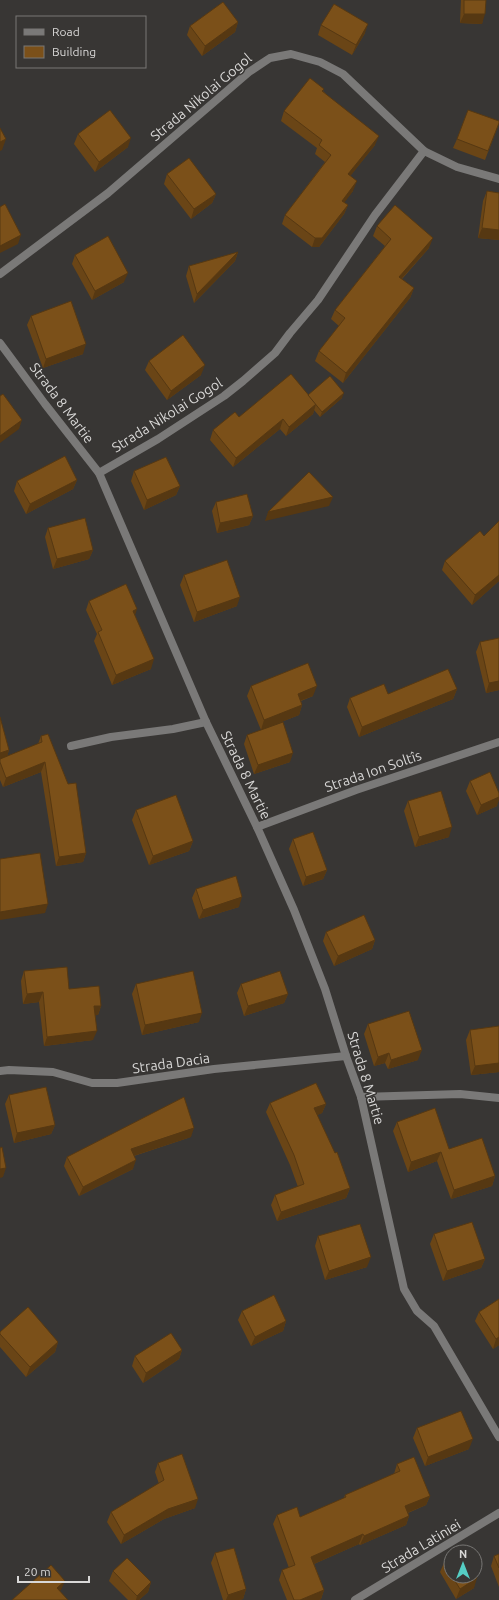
<svg xmlns="http://www.w3.org/2000/svg" width="499" height="1600" font-family="Ubuntu,sans-serif">
  <style>
    .lines { fill: none; stroke-linecap: round; stroke-linejoin: round }
    .lane { stroke: #7a7978; stroke-width: 8 }
    .street { stroke: #7a7978; stroke-width: 8 }
    .wall { fill: #6a4516 }
    .shaded-wall { fill: #563812 }
    .building { fill: #7b5019; stroke: #563812 }
    .labels { text-anchor: middle; dominant-baseline: central; stroke-width: 3; stroke-linejoin: round; paint-order: stroke }
    .street-label { font-size: 14px; fill: #d9d8d7; stroke: #383634 }
  </style>
  <rect width="100%" height="100%" fill="#383634"/>
  <g class="lines">
    <polyline class="lane" points="71,746 111,737 173,729 206,722"/>
    <g class="street">
      <polyline points="0,274 108,193 249,72 270,58 291,54 320,62 343,74 424,151 457,167 499,179"/>
      <polyline points="0,343 45,404 99,473 206,722 257,827 294,910 325,989 346,1056 361,1097 404,1289 417,1311 434,1326 499,1437"/>
      <polyline points="99,473 158,439 224,396 243,381 275,353 290,333 318,300 375,215 424,151"/>
      <polyline points="257,827 356,790 499,742"/>
      <polyline points="0,1071 9,1070 53,1072 92,1083 117,1083 214,1069 346,1056"/>
      <polyline points="361,1097 460,1094 499,1098"/>
      <polyline points="355,1600 499,1513"/>
    </g>
  </g>
  <g class="wall">
    <polygon points="461,0 486,0 482,24 460,23"/>
    <polygon points="238,22 235,32 202,56 187,35 190,26"/>
    <polygon points="321,25 365,33 352,55 318,35"/>
    <polygon points="324,89 323,91 375,145 350,176 353,191 344,202 348,205 344,214 319,247 312,247 282,224 285,215 325,162 315,154 317,148 281,121 284,111"/>
    <polygon points="496,131 485,160 453,148 457,139"/>
    <polygon points="78,134 128,147 95,172 74,144"/>
    <polygon points="167,174 216,194 212,203 191,219 164,184"/>
    <polygon points="487,191 499,193 499,240 478,238 483,201"/>
    <polygon points="377,226 429,248 402,279 414,288 410,298 343,383 315,361 319,351 339,326 331,319 335,310 385,246 373,236"/>
    <polygon points="238,252 235,261 194,303 186,276 189,266"/>
    <polygon points="75,255 124,282 92,300 72,264"/>
    <polygon points="31,316 83,354 43,368 27,325"/>
    <polygon points="149,361 201,375 167,400 145,370"/>
    <polygon points="308,395 342,398 320,417 314,410 313,414 286,436 280,429 233,467 210,440 213,430 239,417"/>
    <polygon points="134,471 180,486 176,495 144,510 131,481"/>
    <polygon points="77,480 73,489 26,514 14,491 17,481"/>
    <polygon points="216,502 253,516 249,525 217,533 212,511"/>
    <polygon points="48,528 93,550 89,559 53,569 45,537"/>
    <polygon points="445,561 499,581 472,605 442,570"/>
    <polygon points="184,575 237,606 194,622 180,585"/>
    <polygon points="89,601 135,615 151,669 112,685 94,641 97,634 86,610"/>
    <polygon points="480,642 499,690 486,693 476,652"/>
    <polygon points="251,686 313,696 301,701 302,705 299,715 261,730 247,696"/>
    <polygon points="457,689 453,699 359,737 347,707 350,698"/>
    <polygon points="0,717 9,750 7,756 38,744 41,736 86,853 83,862 56,866 41,772 3,787 0,780"/>
    <polygon points="247,735 290,762 254,774 244,744"/>
    <polygon points="470,781 497,806 477,815 466,791"/>
    <polygon points="408,801 449,837 415,847 404,811"/>
    <polygon points="136,810 193,841 189,851 149,865 132,820"/>
    <polygon points="293,839 327,870 323,879 303,886 289,849"/>
    <polygon points="196,889 239,907 199,919 192,898"/>
    <polygon points="326,932 375,940 372,949 334,966 323,941"/>
    <polygon points="24,971 69,989 101,1006 98,1015 95,1015 93,1040 44,1046 39,1002 23,1004 21,981"/>
    <polygon points="136,984 199,1022 142,1035 132,994"/>
    <polygon points="241,984 288,994 284,1003 244,1016 237,993"/>
    <polygon points="368,1024 418,1060 388,1069 385,1063 374,1066 364,1034"/>
    <polygon points="499,1026 499,1072 471,1075 466,1040 470,1030"/>
    <polygon points="9,1095 55,1125 51,1134 14,1143 5,1104"/>
    <polygon points="270,1103 326,1104 322,1113 317,1115 350,1188 346,1198 277,1221 271,1205 275,1195 298,1187 290,1165 266,1112"/>
    <polygon points="397,1122 449,1149 495,1176 492,1186 451,1199 437,1161 408,1172 393,1131"/>
    <polygon points="191,1137 134,1156 133,1169 79,1196 64,1166 67,1157"/>
    <polygon points="434,1234 485,1259 481,1268 443,1281 430,1244"/>
    <polygon points="318,1236 367,1267 325,1280 315,1246"/>
    <polygon points="499,1299 499,1345 493,1349 475,1321 479,1312"/>
    <polygon points="242,1311 286,1321 283,1331 251,1346 238,1320"/>
    <polygon points="0,1332 58,1342 55,1352 26,1377 0,1347"/>
    <polygon points="182,1350 179,1359 143,1383 132,1366 135,1356"/>
    <polygon points="417,1428 469,1449 425,1466 413,1438"/>
    <polygon points="158,1463 195,1508 164,1519 121,1544 107,1522 111,1512 159,1484 155,1472"/>
    <polygon points="397,1464 430,1496 426,1505 408,1513 409,1516 406,1525 360,1545 359,1544 314,1564 324,1590 321,1599 319,1600 287,1600 279,1580 282,1570 289,1568 273,1524 277,1515 300,1517 344,1498 345,1495 394,1474"/>
    <polygon points="215,1553 246,1589 243,1599 239,1600 223,1600 211,1563"/>
    <polygon points="499,1554 499,1587 491,1566 494,1556"/>
    <polygon points="451,1558 451,1576 475,1576 474,1588 456,1599 440,1572 444,1563"/>
    <polygon points="113,1571 151,1582 148,1592 139,1600 128,1600 109,1581"/>
  </g>
  <g class="shaded-wall">
    <polygon points="464,14 485,14 482,24 460,23"/>
    <polygon points="238,22 235,32 202,56 205,46"/>
    <polygon points="368,24 365,33 352,55 356,45"/>
    <polygon points="379,136 375,145 344,184 348,174"/>
    <polygon points="131,138 128,147 95,172 99,162"/>
    <polygon points="6,139 2,150 0,151 0,142"/>
    <polygon points="357,181 353,191 339,210 342,201"/>
    <polygon points="216,194 212,203 191,219 194,209"/>
    <polygon points="348,205 344,214 319,247 312,247 315,238"/>
    <polygon points="482,228 499,230 499,240 478,238"/>
    <polygon points="21,235 18,244 0,253 0,246"/>
    <polygon points="433,238 429,248 395,286 399,277"/>
    <polygon points="238,252 235,261 194,303 197,294"/>
    <polygon points="128,273 124,282 92,300 95,291"/>
    <polygon points="414,288 410,298 343,383 346,373"/>
    <polygon points="86,344 83,354 43,368 46,359"/>
    <polygon points="205,365 201,375 167,400 171,391"/>
    <polygon points="344,393 342,398 320,417 322,412"/>
    <polygon points="316,404 313,414 286,436 289,427"/>
    <polygon points="283,419 280,429 233,467 236,458"/>
    <polygon points="22,420 19,429 0,443 0,436"/>
    <polygon points="77,480 73,489 26,514 30,504"/>
    <polygon points="180,486 176,495 144,510 147,500"/>
    <polygon points="333,497 329,506 265,521 268,512"/>
    <polygon points="253,516 249,525 217,533 220,523"/>
    <polygon points="93,550 89,559 53,569 57,559"/>
    <polygon points="499,575 499,581 472,605 475,595"/>
    <polygon points="240,597 237,606 194,622 197,612"/>
    <polygon points="137,609 134,619 133,611"/>
    <polygon points="154,659 151,669 112,685 116,675"/>
    <polygon points="499,681 499,690 486,693 489,683"/>
    <polygon points="317,686 313,696 294,703 298,694"/>
    <polygon points="457,689 453,699 359,737 362,727"/>
    <polygon points="302,705 299,715 261,730 264,720"/>
    <polygon points="9,750 6,760 0,761 0,753"/>
    <polygon points="293,753 290,762 254,774 258,765"/>
    <polygon points="45,762 41,772 3,787 6,778"/>
    <polygon points="499,797 499,800 497,806 477,815 481,805"/>
    <polygon points="452,827 449,837 415,847 419,837"/>
    <polygon points="193,841 189,851 149,865 153,856"/>
    <polygon points="86,853 83,862 56,866 59,857"/>
    <polygon points="327,870 323,879 303,886 306,877"/>
    <polygon points="242,897 239,907 199,919 203,910"/>
    <polygon points="48,904 45,913 0,920 0,912"/>
    <polygon points="375,940 372,949 334,966 338,956"/>
    <polygon points="43,992 39,1002 23,1004 27,994"/>
    <polygon points="288,994 284,1003 244,1016 248,1006"/>
    <polygon points="94,1006 101,1006 98,1015 91,1016"/>
    <polygon points="202,1013 199,1022 142,1035 145,1025"/>
    <polygon points="97,1031 93,1040 44,1046 47,1037"/>
    <polygon points="422,1050 418,1060 388,1069 391,1060"/>
    <polygon points="389,1053 385,1063 374,1066 378,1057"/>
    <polygon points="499,1063 499,1072 471,1075 475,1066"/>
    <polygon points="326,1104 322,1113 311,1118 314,1108"/>
    <polygon points="55,1125 51,1134 14,1143 17,1133"/>
    <polygon points="194,1128 191,1137 127,1158 131,1149"/>
    <polygon points="441,1152 437,1161 408,1172 411,1162"/>
    <polygon points="136,1160 133,1169 79,1196 83,1187"/>
    <polygon points="6,1168 3,1177 0,1178 0,1169"/>
    <polygon points="495,1176 492,1186 451,1199 454,1190"/>
    <polygon points="350,1188 346,1198 277,1221 281,1212"/>
    <polygon points="371,1257 367,1267 325,1280 329,1271"/>
    <polygon points="485,1259 481,1268 443,1281 447,1271"/>
    <polygon points="286,1321 283,1331 251,1346 255,1337"/>
    <polygon points="499,1337 499,1345 493,1349 496,1339"/>
    <polygon points="58,1342 55,1352 26,1377 30,1367"/>
    <polygon points="182,1350 179,1359 143,1383 146,1373"/>
    <polygon points="473,1439 469,1449 425,1466 428,1457"/>
    <polygon points="430,1496 426,1505 402,1515 405,1506"/>
    <polygon points="198,1499 195,1508 164,1519 121,1544 124,1535 168,1509"/>
    <polygon points="409,1516 406,1525 360,1545 364,1536"/>
    <polygon points="363,1534 359,1544 307,1567 311,1557"/>
    <polygon points="477,1578 474,1588 456,1599 460,1589"/>
    <polygon points="65,1581 61,1590 53,1597 57,1588"/>
    <polygon points="151,1582 148,1592 139,1600 136,1600 137,1596"/>
    <polygon points="246,1589 243,1599 239,1600 226,1600 228,1595"/>
    <polygon points="324,1590 321,1599 319,1600 300,1600"/>
  </g>
  <g class="building">
    <polygon points="464,0 486,0 485,14 464,14"/>
    <polygon points="223,2 238,22 205,46 190,26"/>
    <polygon points="334,4 368,24 356,45 321,25"/>
    <polygon points="310,78 324,89 322,91 379,136 348,174 357,181 342,201 348,205 322,238 315,238 285,215 331,155 319,145 322,140 284,111"/>
    <polygon points="110,110 131,138 99,162 78,134"/>
    <polygon points="468,110 499,121 499,123 488,151 457,139"/>
    <polygon points="0,128 6,139 0,142"/>
    <polygon points="189,158 216,194 194,209 167,174"/>
    <polygon points="487,191 499,193 499,230 482,228"/>
    <polygon points="5,204 21,235 0,246 0,207"/>
    <polygon points="395,205 433,238 399,277 414,288 346,373 319,351 345,318 335,310 391,239 377,226"/>
    <polygon points="108,236 128,273 95,291 75,255"/>
    <polygon points="238,252 197,294 189,266"/>
    <polygon points="71,301 86,344 46,359 31,316"/>
    <polygon points="183,335 205,365 171,391 149,361"/>
    <polygon points="291,374 316,404 289,427 283,419 236,458 213,430 235,412 239,417"/>
    <polygon points="330,376 344,393 322,412 308,395"/>
    <polygon points="3,394 22,420 0,436 0,396"/>
    <polygon points="65,456 77,480 30,504 17,481"/>
    <polygon points="166,457 180,486 147,500 134,471"/>
    <polygon points="309,472 333,497 268,512"/>
    <polygon points="247,494 253,516 220,523 216,502"/>
    <polygon points="85,518 93,550 57,559 48,528"/>
    <polygon points="499,521 499,575 475,595 445,561 480,531 484,536"/>
    <polygon points="227,560 240,597 197,612 184,575"/>
    <polygon points="126,584 137,609 133,611 154,659 116,675 98,632 102,630 89,601"/>
    <polygon points="499,638 499,681 489,683 480,642"/>
    <polygon points="308,663 317,686 298,694 302,705 264,720 251,686"/>
    <polygon points="448,669 457,689 362,727 350,698 384,684 388,694"/>
    <polygon points="0,717 9,750 0,753"/>
    <polygon points="283,722 293,753 258,765 247,735"/>
    <polygon points="48,734 68,784 76,783 86,853 59,857 45,762 6,778 0,762 0,759 42,742 41,736"/>
    <polygon points="490,772 499,793 499,797 481,805 470,781"/>
    <polygon points="441,791 452,827 419,837 408,801"/>
    <polygon points="176,795 193,841 153,856 136,810"/>
    <polygon points="313,832 327,870 306,877 293,839"/>
    <polygon points="40,853 48,904 0,912 0,859"/>
    <polygon points="236,876 242,897 203,910 196,889"/>
    <polygon points="364,915 375,940 338,956 326,932"/>
    <polygon points="67,967 69,989 99,986 101,1006 94,1006 97,1031 47,1037 43,992 27,994 24,971"/>
    <polygon points="193,971 202,1013 145,1025 136,984"/>
    <polygon points="280,971 288,994 248,1006 241,984"/>
    <polygon points="409,1011 422,1050 391,1060 389,1053 378,1057 368,1024"/>
    <polygon points="499,1026 499,1063 475,1066 470,1030"/>
    <polygon points="316,1083 326,1104 314,1108 335,1153 337,1152 350,1188 281,1212 275,1195 304,1184 294,1155 270,1103"/>
    <polygon points="46,1087 55,1125 17,1133 9,1095"/>
    <polygon points="184,1097 194,1128 131,1149 136,1160 83,1187 67,1157"/>
    <polygon points="435,1108 449,1149 482,1138 495,1176 454,1190 441,1152 411,1162 397,1122"/>
    <polygon points="2,1147 6,1168 0,1169 0,1148"/>
    <polygon points="472,1222 485,1259 447,1271 434,1234"/>
    <polygon points="360,1224 371,1257 329,1271 318,1236"/>
    <polygon points="274,1295 286,1321 255,1337 242,1311"/>
    <polygon points="499,1299 499,1337 496,1339 479,1312"/>
    <polygon points="28,1307 58,1342 30,1367 0,1334 0,1332"/>
    <polygon points="171,1333 182,1350 146,1373 135,1356"/>
    <polygon points="461,1411 473,1439 428,1457 417,1428"/>
    <polygon points="182,1454 198,1499 168,1509 124,1535 111,1512 164,1480 158,1463"/>
    <polygon points="414,1457 430,1496 405,1506 409,1516 364,1536 363,1534 311,1557 324,1590 300,1600 294,1600 282,1570 295,1565 277,1515 297,1507 300,1517 346,1497 345,1495 400,1471 397,1464"/>
    <polygon points="234,1548 246,1589 228,1595 215,1553"/>
    <polygon points="499,1554 499,1568 494,1556"/>
    <polygon points="127,1558 151,1582 137,1596 113,1571"/>
    <polygon points="451,1558 451,1575 444,1563"/>
    <polygon points="51,1565 65,1581 57,1588 68,1600 12,1600"/>
    <polygon points="475,1574 477,1578 460,1589 452,1576 475,1576"/>
  </g>
  <g class="labels">
    <g class="street-label">
      <text transform="translate(201 97) rotate(-40)">Strada Nikolai Gogol</text>
      <text transform="translate(62 403) rotate(53)">Strada 8 Martie</text>
      <text transform="translate(167 415) rotate(-32)">Strada Nikolai Gogol</text>
      <text transform="translate(373 771) rotate(-19)">Strada Ion Soltîs</text>
      <text transform="translate(246 775) rotate(64)">Strada 8 Martie</text>
      <text transform="translate(171 1063) rotate(-8)">Strada Dacia</text>
      <text transform="translate(366 1078) rotate(73)">Strada 8 Martie</text>
      <text transform="translate(421 1546) rotate(-31)">Strada Latiniei</text>
    </g>
  </g>
  <rect x="16" y="16" width="130" height="52" fill="#383634" stroke="#787775"/>
  <rect x="24" y="29" width="20" height="6" fill="#7a7978" stroke="#787775"/>
  <text x="52" y="36" font-size="12" fill="#d9d8d7">Road</text>
  <rect x="24" y="46" width="20" height="12" fill="#7b5019" stroke="#787775"/>
  <text x="52" y="56" font-size="12" fill="#d9d8d7">Building</text>
  <g transform="translate(463 1564)"><circle r="19" fill="#383634" stroke="#787775"/>
  <path d="M0-3L7 15L0 10L-7 15Z" fill="#55cec4"/>
  <text y="-6" font-size="11" font-weight="bold" text-anchor="middle" fill="#d9d8d7">N</text>
  </g>
  <path d="M18 1576v6h71v-6" fill="none" stroke="#d9d8d7" stroke-width="2"/>
  <text x="24" y="1576" font-size="12" fill="#d9d8d7" stroke="#383634" stroke-width="3" paint-order="stroke">20 m</text>
</svg>
